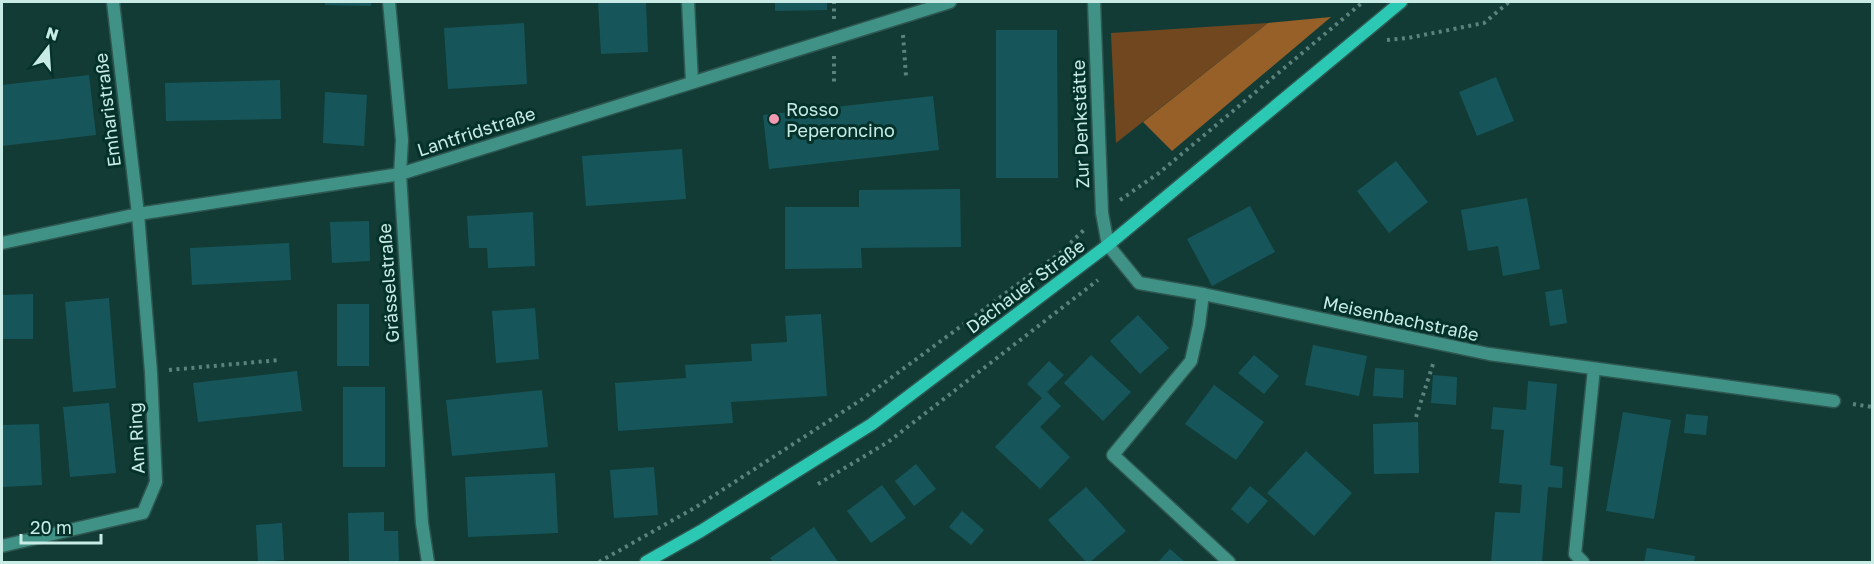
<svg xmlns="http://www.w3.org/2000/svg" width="1874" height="564" font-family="'Golos Text',sans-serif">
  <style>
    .green { fill: #70471f }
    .forest { fill: #986029 }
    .building { fill: #16565a }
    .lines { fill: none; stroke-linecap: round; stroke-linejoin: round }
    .street-casing { stroke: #2f5751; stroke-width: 15 }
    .secondary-casing { stroke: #2f5751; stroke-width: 15 }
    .path { stroke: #5b827c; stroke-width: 4; stroke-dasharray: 3 4.5; stroke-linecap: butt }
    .street { stroke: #3f9285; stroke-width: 12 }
    .secondary { stroke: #2bc8b4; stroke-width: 12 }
    .poi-dot { fill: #f19ab2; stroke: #05312b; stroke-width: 2 }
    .labels { text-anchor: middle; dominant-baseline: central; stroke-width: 6; stroke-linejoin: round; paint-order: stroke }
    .poi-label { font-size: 18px; fill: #c8ece5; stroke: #05312b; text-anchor: start }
    .street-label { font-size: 18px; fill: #c8ece5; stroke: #05312b }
  </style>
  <rect width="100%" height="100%" fill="#123b35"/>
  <polygon class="green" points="1268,23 1116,143 1111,33"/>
  <polygon class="forest" points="1331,17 1172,151 1143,122 1268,23"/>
  <g class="building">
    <polygon points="325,2 371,2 371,6 325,5"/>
    <polygon points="598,2 646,2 648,52 601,54"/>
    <polygon points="775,2 827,2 827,10 775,11"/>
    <polygon points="524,23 527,84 448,89 444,28"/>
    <polygon points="996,30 1057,30 1058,178 996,178"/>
    <polygon points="89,75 96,135 2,146 2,85"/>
    <polygon points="1496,77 1514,121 1477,136 1459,92"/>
    <polygon points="280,80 281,119 166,121 165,83"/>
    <polygon points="325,92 367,95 364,146 323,143"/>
    <polygon points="933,96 939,150 769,169 763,115"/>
    <polygon points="682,149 686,199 586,206 582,156"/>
    <polygon points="1396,161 1428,202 1389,233 1357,191"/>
    <polygon points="960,189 961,247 861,248 862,268 785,269 785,207 859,207 859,190"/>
    <polygon points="1527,198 1540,269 1503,276 1498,246 1468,251 1461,210"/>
    <polygon points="1250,206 1275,252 1212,286 1187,239"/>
    <polygon points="533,212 535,266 488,268 487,248 469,248 467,216"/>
    <polygon points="369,221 370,261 332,263 330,222"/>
    <polygon points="289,243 291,280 192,285 190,248"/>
    <polygon points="1562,289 1567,323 1550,326 1545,292"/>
    <polygon points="33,294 33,339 2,339 2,295"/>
    <polygon points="109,298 116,388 73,392 65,302"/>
    <rect x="337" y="304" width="32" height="62"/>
    <polygon points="535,308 539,359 496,363 492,311"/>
    <polygon points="821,314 827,396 731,402 733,423 618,431 615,383 686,378 685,365 752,361 751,344 787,342 785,316"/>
    <polygon points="1138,315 1169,348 1140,374 1110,341"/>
    <polygon points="1313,345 1367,356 1359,396 1305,385"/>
    <polygon points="1091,355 1131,392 1103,421 1064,383"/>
    <polygon points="1254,355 1279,376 1264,394 1238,373"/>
    <polygon points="1049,361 1064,375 1047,392 1061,406 1040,427 1070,457 1040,489 995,447 1042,398 1027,384"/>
    <polygon points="1375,368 1404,370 1403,398 1373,396"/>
    <polygon points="297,371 302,411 198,422 193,383"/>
    <polygon points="1433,375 1457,377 1456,405 1431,403"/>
    <polygon points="1528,381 1557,384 1550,465 1563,467 1562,488 1548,487 1542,562 1491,562 1495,512 1520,513 1522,485 1499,483 1504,430 1491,429 1493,407 1526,410"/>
    <polygon points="1214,385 1264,422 1236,460 1185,424"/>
    <rect x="343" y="387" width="42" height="80"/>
    <polygon points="542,390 548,447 452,456 446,400"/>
    <polygon points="109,403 116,473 70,477 63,407"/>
    <polygon points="1623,412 1671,420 1654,519 1606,511"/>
    <polygon points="1686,414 1708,416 1706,435 1684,433"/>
    <polygon points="1418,422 1419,473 1374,474 1373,424"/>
    <polygon points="39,424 42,485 2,487 2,425"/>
    <polygon points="1306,451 1352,493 1314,536 1267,493"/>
    <polygon points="916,464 936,489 914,506 895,481"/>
    <polygon points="654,467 658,515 614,518 610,470"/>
    <polygon points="555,473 558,533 468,537 465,477"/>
    <polygon points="882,485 906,518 871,543 847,511"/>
    <polygon points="1250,486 1268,501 1248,524 1231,509"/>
    <polygon points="1086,487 1126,531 1090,562 1086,562 1048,520"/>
    <polygon points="962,511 984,530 971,545 949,527"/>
    <polygon points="384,512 384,531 398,531 399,562 349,562 348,513"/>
    <polygon points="282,523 284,560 258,562 256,525"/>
    <polygon points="814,527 838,562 773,562 770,558"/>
    <polygon points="1647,548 1695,556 1694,562 1644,562"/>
    <polygon points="1170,549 1185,562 1158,562"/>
  </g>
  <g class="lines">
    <g class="street-casing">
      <g id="street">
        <polyline points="389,2 402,140 400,174 422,523 428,562"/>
        <polyline points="688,2 692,82"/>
        <polyline points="1094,2 1102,213 1108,245 1139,283 1203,294 1489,354 1834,401"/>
        <polyline points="2,243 138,214 400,174 950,2"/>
        <polyline points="1203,294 1199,325 1191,361 1113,455 1229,562"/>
        <polyline points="2,546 143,513 156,482 151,372 138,214 113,2"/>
        <polyline points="1583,562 1575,554 1594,369"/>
      </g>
    </g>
    <g class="secondary-casing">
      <polyline id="secondary" points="646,562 701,531 872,424 1108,245 1401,2"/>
    </g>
    <g class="path">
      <polyline points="834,19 834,2"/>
      <polyline points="903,35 906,76"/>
      <polyline points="1387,40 1408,38 1484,23 1509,2"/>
      <polyline points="834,56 834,84"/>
      <polyline points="1120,200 1159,173 1363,2"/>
      <polyline points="169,370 279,360"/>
      <polyline points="1853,404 1872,407"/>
      <polyline points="1416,417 1434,361"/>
      <polyline points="818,484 888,442 1098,280"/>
      <polyline points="599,562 696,507 861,400 1060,253 1086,228"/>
    </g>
    <use href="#street" class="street"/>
    <use href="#secondary" class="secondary"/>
  </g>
  <circle class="poi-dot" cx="774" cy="119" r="6"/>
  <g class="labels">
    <g class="poi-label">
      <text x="786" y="109">Rosso<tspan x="786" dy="21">Peperoncino</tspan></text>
    </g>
    <g class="street-label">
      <text transform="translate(107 110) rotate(-97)">Emharistraße</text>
      <text transform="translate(1080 124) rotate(-92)">Zur Denkstätte</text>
      <text transform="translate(476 131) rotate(-18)">Lantfridstraße</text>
      <text transform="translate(388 283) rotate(-94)">Grässelstraße</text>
      <text transform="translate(1025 286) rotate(-37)">Dachauer Straße</text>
      <text transform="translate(1401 318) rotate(12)">Meisenbachstraße</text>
      <text transform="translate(136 438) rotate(-93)">Am Ring</text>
    </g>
  </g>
  <rect width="1874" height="564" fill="none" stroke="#c8ece5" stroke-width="6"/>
  <g transform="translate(48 48) rotate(17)" stroke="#05312b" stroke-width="4.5" paint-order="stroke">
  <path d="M0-4.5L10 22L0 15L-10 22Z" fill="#c8ece5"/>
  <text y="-9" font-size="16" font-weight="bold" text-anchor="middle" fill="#c8ece5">N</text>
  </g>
  <path d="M21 534v9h80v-9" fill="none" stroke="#c8ece5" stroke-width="3"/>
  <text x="30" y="534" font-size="18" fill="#c8ece5" stroke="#05312b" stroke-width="4.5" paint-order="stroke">20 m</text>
</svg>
